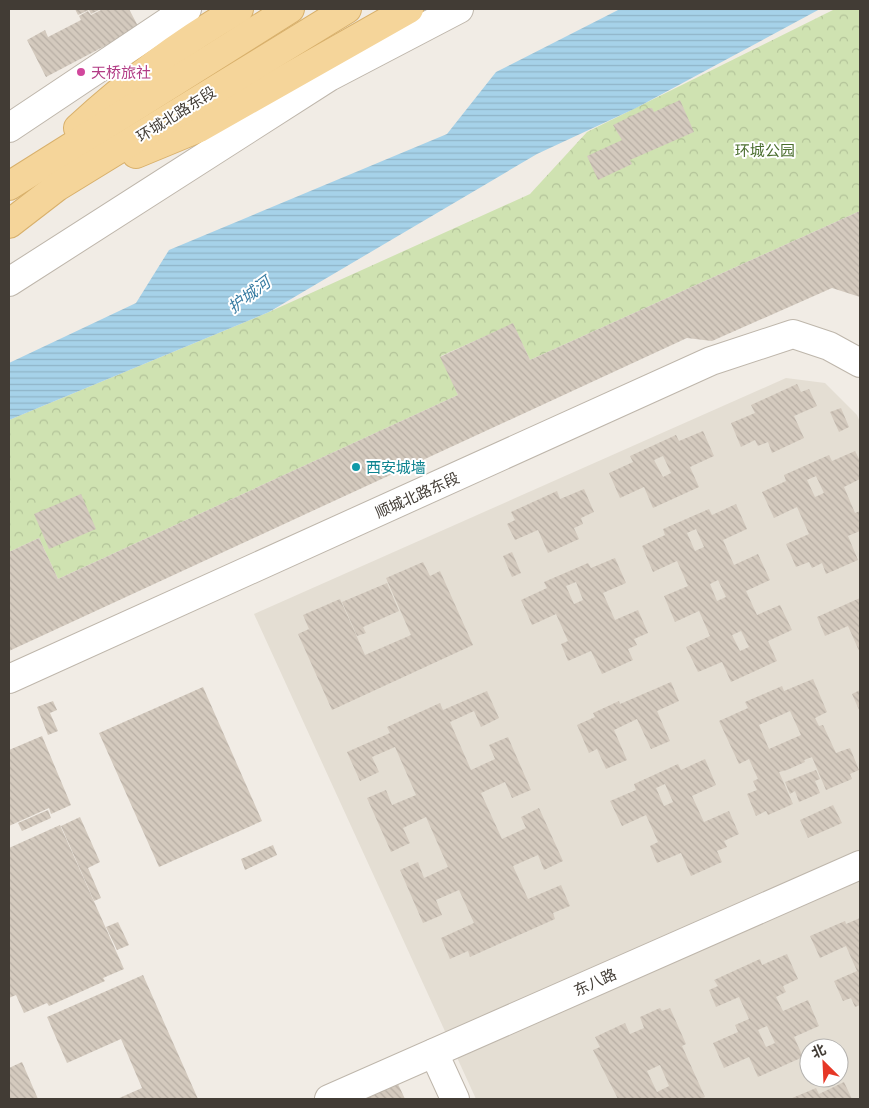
<svg xmlns="http://www.w3.org/2000/svg" width="869" height="1108" font-family="Helvetica,'Noto Sans SC',sans-serif">
  <style>
    .residential { fill: #e4ded3; fill-rule: evenodd }
    .park { fill: url(#park-crowns) }
    .water { fill: url(#water-rules) }
    .building { fill: url(#building-back-hatch); fill-rule: evenodd }
    .lines { fill: none; stroke-linecap: round; stroke-linejoin: round }
    .minor-casing { stroke: #beb6ab; stroke-width: 30 }
    .major-casing { stroke: #d8b06b; stroke-width: 30 }
    .minor { stroke: #fff; stroke-width: 28 }
    .major { stroke: #f5d59a; stroke-width: 28 }
    .hotel-dot { fill: #d1479c; stroke: #fff; stroke-width: 2 }
    .culture-dot { fill: #0f9aa8; stroke: #fff; stroke-width: 2 }
    .labels { text-anchor: middle; dominant-baseline: central; stroke-width: 4; stroke-linejoin: round; paint-order: stroke }
    .hotel-label { font-size: 15px; fill: #b23c85; stroke: #fff; text-anchor: start }
    .street-label { font-size: 15px; fill: #423c35; stroke: #fff }
    .park-label { font-size: 15px; fill: #4a6e2e; stroke: #fff }
    .culture-label { font-size: 15px; fill: #0d838f; stroke: #fff; text-anchor: start }
    .water-label { font-size: 16px; font-style: italic; fill: #397da3; stroke: #fff }
  </style>
  <defs>
    <pattern id="park-crowns" width="20" height="18" patternUnits="userSpaceOnUse" patternTransform="scale(1.25)"><rect width="20" height="18" fill="#cfe2b1"/><path d="M2 6a3 3 0 1 1 6 0M12 15a3 3 0 1 1 6 0" fill="none" stroke="#b3c399"/></pattern>
    <pattern id="water-rules" width="6" height="5" patternUnits="userSpaceOnUse" patternTransform="scale(1.25)"><rect width="6" height="5" fill="#a6d2e9"/><path d="M0 2.5h6" fill="none" stroke="#90b5c8"/></pattern>
    <pattern id="building-back-hatch" width="6" height="6" patternUnits="userSpaceOnUse" patternTransform="scale(1.25)"><rect width="6" height="6" fill="#d4cabe"/><path d="M-1 5l2 2M0 0l6 6M5-1l2 2" fill="none" stroke="#b7aea4"/></pattern>
  </defs>
  <rect width="100%" height="100%" fill="#f1ece5"/>
  <path class="residential" d="M786,378L825,383L857,415L860,422V1099H476L254,614ZM809,1048H839V1078H809Z"/>
  <polygon class="park" points="835,9 860,9 860,211 530,360 513,324 441,356 458,395 58,579 39,538 9,552 9,420 269,312 530,194 587,132"/>
  <polygon class="water" points="620,9 820,9 636,108 537,154 269,312 9,420 9,363 136,303 169,250 447,134 496,72"/>
  <g class="building">
    <polygon points="75,9 101,9 91,14 89,10 78,15"/>
    <polygon points="103,9 129,9 139,28 46,77 27,40 45,30 48,37 81,20 79,16 88,11 91,15"/>
    <polygon points="680,100 694,132 630,160 632,164 598,180 587,156 622,140 613,125 648,108 652,108 654,112"/>
    <polygon points="860,211 860,297 832,288 712,341 687,338 9,651 9,552 39,538 58,579 458,395 440,357 513,323 530,360"/>
    <polygon points="797,384 801,392 809,389 817,406 794,416 804,438 772,453 768,442 758,446 755,440 741,447 731,423 755,413 751,405"/>
    <polygon points="841,408 849,427 839,432 830,412"/>
    <path d="M703,431L714,456L690,467L699,487L653,508L644,487L620,498L609,473L633,462L630,456L676,435L679,441ZM663,456L671,473L663,477L654,460Z"/>
    <path d="M855,451L860,461V479L844,487L855,513L860,511V531L848,536L858,560L826,574L822,563L812,568L809,562L796,567L786,544L809,534L797,507L774,518L762,492L786,481L784,475L829,455L832,461ZM816,476L824,493L815,497L807,480Z"/>
    <polygon points="584,489 594,512 581,518 583,524 574,528 579,539 548,553 538,530 515,540 507,524 515,520 511,512 557,491 560,499"/>
    <polygon points="81,494 96,529 49,549 34,514"/>
    <path d="M736,504L747,529L723,540L734,565L758,554L770,580L746,591L757,615L780,605L792,630L768,641L777,661L731,682L722,662L698,672L686,647L710,636L699,611L675,622L664,596L688,586L677,561L653,572L642,546L665,535L663,529L709,509L712,515ZM696,529L704,547L695,551L687,533ZM718,580L726,597L717,601L710,584ZM741,631L749,647L740,651L732,635Z"/>
    <polygon points="512,552 521,573 512,577 503,556"/>
    <path d="M615,558L626,583L603,593L615,620L638,610L648,633L634,639L637,645L628,649L633,660L602,674L591,651L568,661L561,644L568,641L556,614L532,625L521,600L547,588L544,582L588,563L591,568ZM576,582L583,600L574,604L566,586Z"/>
    <polygon points="423,562 430,576 440,571 473,645 332,710 298,634 309,629 303,615 340,599 365,655 411,635 386,578"/>
    <polygon points="387,583 399,611 363,627 366,633 357,636 342,602"/>
    <polygon points="860,598 860,653 848,626 825,636 817,617"/>
    <path d="M813,679L827,712L815,718L819,726L823,725L836,753L850,748L859,770L850,774L852,779L826,790L812,757L804,760L805,762L787,770L779,772L793,804L768,815L766,811L756,816L747,794L757,790L753,781L758,779L749,759L739,764L719,721L748,708L745,702L782,686L784,691ZM790,711L801,735L769,749L759,725Z"/>
    <polygon points="671,682 679,701 657,711 670,741 651,749 637,719 614,730 627,760 606,769 597,749 589,753 577,725 595,717 593,713 619,701 620,704"/>
    <polygon points="203,687 262,821 159,867 99,733"/>
    <polygon points="860,690 860,712 852,694"/>
    <polygon points="487,691 499,718 481,727 474,711 450,722 471,770 495,759 489,745 508,737 531,790 512,798 505,782 481,793 502,839 526,828 521,817 539,808 563,861 544,870 538,855 513,866 528,899 561,885 570,906 553,913 555,919 470,957 468,951 450,959 441,938 474,923 459,890 436,900 442,915 423,923 400,870 418,862 424,878 448,867 426,817 403,828 410,843 391,852 367,798 386,790 392,805 416,795 395,747 372,757 379,772 360,781 347,752 390,733 387,727 440,703 443,710"/>
    <polygon points="53,701 57,710 50,713 58,731 48,735 37,707"/>
    <polygon points="42,736 71,805 51,814 49,808 9,826 9,750"/>
    <path d="M705,759L716,785L692,796L704,822L729,811L739,834L724,841L727,847L717,851L722,862L691,876L681,853L657,863L650,846L658,842L646,815L622,826L610,801L636,790L634,784L678,764L681,770ZM665,784L673,802L664,806L656,788Z"/>
    <polygon points="816,770 820,779 815,781 820,793 799,802 795,791 790,794 785,782"/>
    <polygon points="833,805 842,823 808,838 800,820"/>
    <polygon points="48,810 51,818 22,831 18,823"/>
    <polygon points="80,817 100,862 88,868 101,898 94,901 61,826"/>
    <polygon points="60,825 124,969 103,978 105,981 49,1006 47,1003 24,1013 16,995 9,998 9,848"/>
    <polygon points="273,845 277,855 245,870 241,859"/>
    <polygon points="860,918 860,1005 855,1007 851,998 843,1001 834,981 857,971 846,946 820,958 810,936 845,921 846,924"/>
    <polygon points="118,922 129,945 117,950 106,927"/>
    <path d="M787,954L798,979L783,986L786,992L776,997L783,1011L808,1000L819,1026L794,1037L803,1057L758,1077L749,1057L724,1068L713,1043L738,1032L735,1025L749,1019L739,997L716,1007L709,990L718,986L714,980L760,959L762,965ZM767,1026L775,1043L766,1047L758,1030Z"/>
    <polygon points="143,975 198,1099 117,1099 142,1088 121,1039 67,1063 47,1017"/>
    <path d="M660,1008L662,1011L670,1008L686,1044L682,1046L705,1097L700,1099H618L593,1050L600,1047L595,1037L625,1023L630,1034L644,1028L640,1017ZM660,1065L669,1086L657,1092L647,1071Z"/>
    <polygon points="22,1062 38,1099 9,1099 9,1068"/>
    <polygon points="844,1082 852,1099 790,1099 816,1088 819,1094"/>
    <polygon points="398,1084 405,1099 364,1099"/>
  </g>
  <g class="lines">
    <g class="minor-casing">
      <g id="minor">
        <polyline points="9,128 187,9"/>
        <polyline points="9,282 329,77 459,9"/>
        <polyline points="9,679 711,361 793,334 829,346 860,363"/>
        <polyline points="434,1053 455,1099"/>
        <polyline points="329,1099 860,865"/>
      </g>
    </g>
    <g class="major-casing">
      <g id="major">
        <path d="M78,128C127,83 181,42 239,9"/>
        <polyline points="136,154 199,128 409,9"/>
        <polyline points="9,186 290,9"/>
        <polyline points="9,224 57,187 347,9"/>
      </g>
    </g>
    <use href="#minor" class="minor"/>
    <use href="#major" class="major"/>
  </g>
  <circle class="hotel-dot" cx="81" cy="72" r="5"/>
  <circle class="culture-dot" cx="356" cy="467" r="5"/>
  <g class="labels">
    <g class="hotel-label">
      <text x="91" y="72">天桥旅社</text>
    </g>
    <g class="street-label">
      <text transform="translate(176 114) rotate(-32)">环城北路东段</text>
      <text transform="translate(417 495) rotate(-24)">顺城北路东段</text>
      <text transform="translate(595 982) rotate(-24)">东八路</text>
    </g>
    <g class="park-label">
      <text x="765" y="150">环城公园</text>
    </g>
    <g class="culture-label">
      <text x="366" y="467">西安城墙</text>
    </g>
    <g class="water-label">
      <text transform="translate(249 295) rotate(-37)">护城河</text>
    </g>
  </g>
  <rect width="869" height="1108" fill="none" stroke="#423c35" stroke-width="20"/>
  <g transform="translate(824 1063) rotate(336)"><circle r="24" fill="#ffffff" stroke="#b3b1ae"/>
  <path d="M0-4L9 19L0 12L-9 19Z" fill="#e63726"/>
  <text y="-8" font-size="14" font-weight="bold" text-anchor="middle" fill="#423c35">北</text>
  </g>
</svg>
